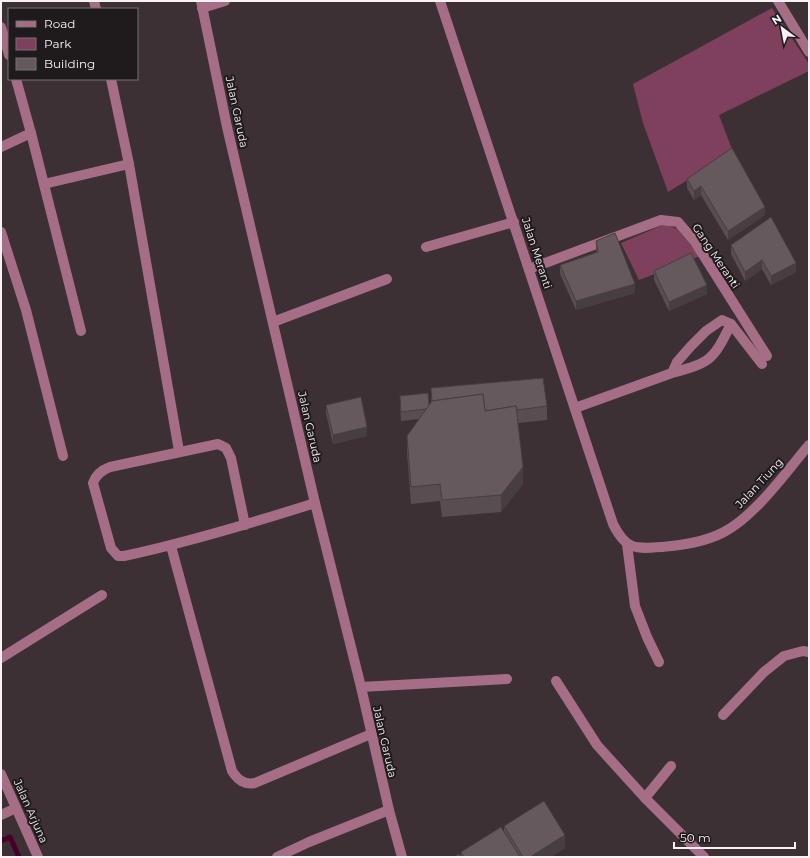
<svg xmlns="http://www.w3.org/2000/svg" width="810" height="858" font-family="Montserrat,sans-serif">
  <style>
    .green { fill: #7f405e }
    .lines { fill: none; stroke-linecap: round; stroke-linejoin: round }
    .stream { stroke: #450029; stroke-width: 5 }
    .minor { stroke: #a56e86; stroke-width: 10 }
    .wall { fill: #584d51 }
    .shaded-wall { fill: #473e42 }
    .building { fill: #66595e; stroke: #473e42 }
    .labels { text-anchor: middle; dominant-baseline: central; stroke-width: 4; stroke-linejoin: round; paint-order: stroke }
    .street-label { font-size: 11px; fill: #f9f2f5; stroke: #1f1a1c }
  </style>
  <rect width="100%" height="100%" fill="#3c3035"/>
  <g class="green">
    <polygon points="772,8 809,64 809,71 719,115 733,152 668,192 643,123 633,84"/>
    <polygon points="665,224 677,229 700,256 639,280 621,243"/>
  </g>
  <g class="lines">
    <polyline class="stream" points="1,841 10,837 19,857"/>
    <g class="minor">
      <polyline points="94,1 96,9"/>
      <polyline points="201,1 227,127 315,503 361,687 389,810 402,857"/>
      <path d="M440,1L613,524C626,550 635,549 662,547C683,545 705,542 724,532C756,515 785,473 809,445"/>
      <polyline points="778,1 809,52"/>
      <polyline points="202,8 225,1"/>
      <polyline points="1,27 9,55"/>
      <polyline points="16,79 31,133 81,331"/>
      <polyline points="111,79 129,164 179,451"/>
      <polyline points="1,147 31,133"/>
      <polyline points="44,184 129,164"/>
      <polyline points="1,232 26,310 63,456"/>
      <polyline points="426,247 514,222"/>
      <polyline points="529,269 661,220 678,222 695,242 767,356"/>
      <polyline points="273,322 387,279"/>
      <polyline points="731,324 762,364"/>
      <path d="M575,408L672,373L677,362L691,346L706,331L722,320L731,324C713,360 712,362 672,373"/>
      <path d="M245,525L231,458L226,448L218,444L110,467C102,470 96,474 93,483L111,548L118,556H124C189,542 252,523 315,503"/>
      <polyline points="627,544 635,606 647,637 659,662"/>
      <path d="M171,546L232,771C238,780 244,785 255,783L371,734"/>
      <polyline points="1,658 102,595"/>
      <polyline points="556,681 597,745 645,798 704,857"/>
      <polyline points="361,687 507,679"/>
      <polyline points="723,715 764,672 784,656 803,651 809,652"/>
      <polyline points="1,774 38,857"/>
      <polyline points="645,798 671,766"/>
      <polyline points="1,815 16,808"/>
      <polyline points="277,857 309,842 389,810"/>
    </g>
  </g>
  <g class="wall">
    <polygon points="687,179 765,215 728,240 701,195 694,200 687,188"/>
    <polygon points="596,241 635,293 576,310 560,274 560,265 596,252"/>
    <polygon points="731,245 796,272 771,285 762,269 745,281 731,254"/>
    <polygon points="654,271 707,294 669,311 654,280"/>
    <polygon points="431,388 547,406 547,420 518,423 523,484 501,512 442,517 440,501 411,504 407,453 407,436 419,419 401,421 400,405 400,396 429,406 431,402"/>
    <polygon points="326,405 367,436 333,444 326,413"/>
    <polygon points="504,826 565,848 551,857 454,857 461,857 461,852 504,831"/>
  </g>
  <g class="shaded-wall">
    <polygon points="701,186 701,195 694,200 694,191"/>
    <polygon points="765,207 765,215 728,240 728,231"/>
    <polygon points="762,260 762,269 745,281 745,272"/>
    <polygon points="796,263 796,272 771,285 771,276"/>
    <polygon points="635,284 635,293 576,310 576,301"/>
    <polygon points="707,285 707,294 669,311 669,302"/>
    <polygon points="367,427 367,436 333,444 333,435"/>
    <polygon points="523,467 523,484 501,512 501,495"/>
    <polygon points="565,835 565,848 551,857 530,857"/>
  </g>
  <g class="building">
    <polygon points="732,148 765,207 728,231 701,186 694,191 687,179"/>
    <polygon points="771,217 796,263 771,276 762,260 745,272 731,245"/>
    <polygon points="615,233 635,284 576,301 560,265 598,252 596,241"/>
    <polygon points="691,253 707,285 669,302 654,271"/>
    <polygon points="543,378 547,406 517,410 516,406 485,411 483,394 432,401 431,388"/>
    <polygon points="428,393 429,406 426,409 401,412 400,396"/>
    <polygon points="483,394 485,411 516,406 523,467 501,495 442,500 440,484 411,487 407,436 432,401"/>
    <polygon points="361,397 367,427 333,435 326,405"/>
    <polygon points="544,801 565,835 530,857 523,857 504,826"/>
    <polygon points="501,827 520,857 464,857 461,852"/>
    <polygon points="459,854 461,857 454,857"/>
  </g>
  <g class="labels">
    <g class="street-label">
      <text transform="translate(237 112) rotate(78)">Jalan Garuda</text>
      <text transform="translate(537 253) rotate(72)">Jalan Meranti</text>
      <text transform="translate(716 256) rotate(56)">Gang Meranti</text>
      <text transform="translate(310 427) rotate(77)">Jalan Garuda</text>
      <text transform="translate(759 483) rotate(-47)">Jalan Tiung</text>
      <text transform="translate(385 742) rotate(77)">Jalan Garuda</text>
      <text transform="translate(31 811) rotate(66)">Jalan Arjuna</text>
    </g>
  </g>
  <rect width="810" height="858" fill="none" stroke="#f9f2f5" stroke-width="4"/>
  <rect x="8" y="8" width="130" height="72" fill="#1f1a1c" stroke="#767073"/>
  <rect x="16" y="21" width="20" height="6" fill="#a56e86" stroke="#767073"/>
  <text x="44" y="28" font-size="12" fill="#f9f2f5">Road</text>
  <rect x="16" y="38" width="20" height="12" fill="#7f405e" stroke="#767073"/>
  <text x="44" y="48" font-size="12" fill="#f9f2f5">Park</text>
  <rect x="16" y="58" width="20" height="12" fill="#66595e" stroke="#767073"/>
  <text x="44" y="68" font-size="12" fill="#f9f2f5">Building</text>
  <g transform="translate(782 28) rotate(328)" stroke="#1f1a1c" stroke-width="3" paint-order="stroke">
  <path d="M0-3L7 15L0 10L-7 15Z" fill="#f9f2f5"/>
  <text y="-6" font-size="11" font-weight="bold" text-anchor="middle" fill="#f9f2f5">N</text>
  </g>
  <path d="M674 842v6h121v-6" fill="none" stroke="#f9f2f5" stroke-width="2"/>
  <text x="680" y="842" font-size="12" fill="#f9f2f5" stroke="#1f1a1c" stroke-width="3" paint-order="stroke">50 m</text>
</svg>
